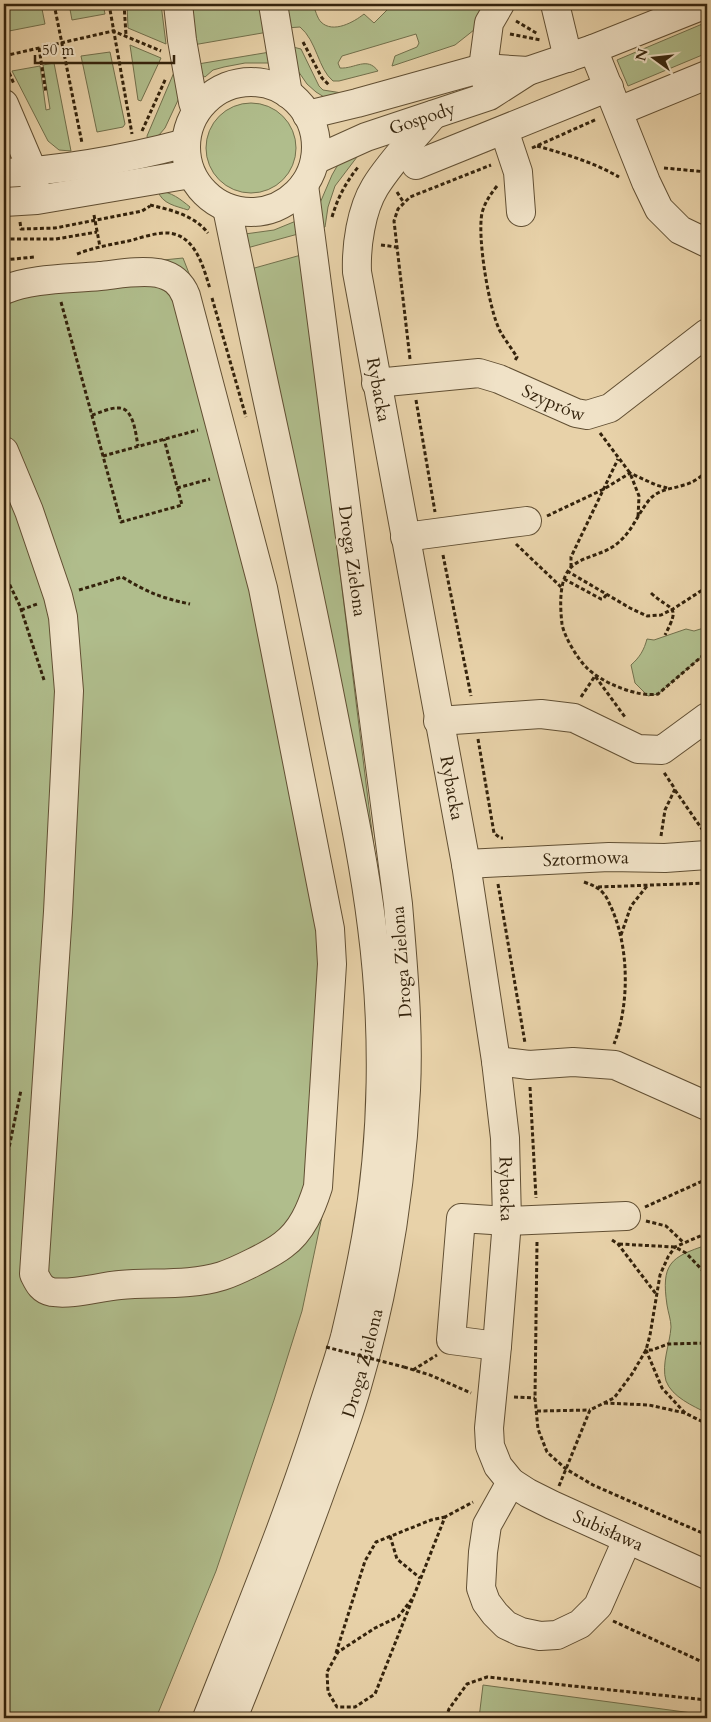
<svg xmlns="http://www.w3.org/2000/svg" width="711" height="1722" font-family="Cardo,serif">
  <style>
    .green { fill: #b0bd8c; stroke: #72704c }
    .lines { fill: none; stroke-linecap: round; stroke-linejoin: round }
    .minor-casing { stroke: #614f33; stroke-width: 30 }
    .path { stroke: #34230c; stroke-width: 3; stroke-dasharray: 4 2.5; stroke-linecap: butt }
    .minor { stroke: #f0e2c7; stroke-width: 28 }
    .path-bridge { stroke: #34230c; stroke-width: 3; stroke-dasharray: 4 2.5; stroke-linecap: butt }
    .labels { text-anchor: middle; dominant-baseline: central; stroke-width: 5; stroke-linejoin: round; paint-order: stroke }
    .street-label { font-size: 18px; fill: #34230c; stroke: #f0e2c7 }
  </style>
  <rect width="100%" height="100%" fill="#e8d2a9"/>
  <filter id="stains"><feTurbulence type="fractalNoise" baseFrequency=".004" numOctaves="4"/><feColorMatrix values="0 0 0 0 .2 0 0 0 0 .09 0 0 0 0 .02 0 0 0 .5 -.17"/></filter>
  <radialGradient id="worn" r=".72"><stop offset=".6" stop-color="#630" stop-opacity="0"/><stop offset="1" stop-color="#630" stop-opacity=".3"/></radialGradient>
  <g class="green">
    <polygon points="4,4 41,4 45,24 4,32"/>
    <polygon points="69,4 103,4 105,14 72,20"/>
    <polygon points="127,4 161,4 166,44 128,28"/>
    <polygon points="186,4 263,4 268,32 193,45"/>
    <path d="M281,4H313C315,9 317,18 321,22C333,34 354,22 364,14L374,23L393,4H487L479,26L455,45L392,66L395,56L417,47L419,43L416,34L342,56L338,63L340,68C355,69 367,56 378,71L339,81H333C318,69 317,41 300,27L286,28Z"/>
    <polygon points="707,22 707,53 628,86 617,60"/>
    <polygon points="130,45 161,58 141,101 138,100"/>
    <polygon points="293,47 301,49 319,86 323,90 342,93 324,97 316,92 307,84 296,68"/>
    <polygon points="110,52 125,124 123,127 97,132 81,56"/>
    <polygon points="270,52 270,63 245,63 224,67 213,70 205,77 200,74 198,64"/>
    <polygon points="54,63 71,151 59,150 48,141 12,71 40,66 46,110 50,109 43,65"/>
    <polygon points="175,70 179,98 165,128 159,135 148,141 147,136"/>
    <circle cx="251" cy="148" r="45"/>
    <polygon points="360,153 335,186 328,207 325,227 321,228 320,203 332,175 340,161"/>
    <path d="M158,191C172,192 180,199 190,207L188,210C176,206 162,204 158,191Z"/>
    <polygon points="296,221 298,234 247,248 245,234 274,230"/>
    <polygon points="301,255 374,848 371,848 251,269"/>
    <polygon points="183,258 192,281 316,791 328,1188 302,1311 274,1400 216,1571 156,1718 4,1718 4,276"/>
    <path d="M707,627V652L658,694L648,696L635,683L631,665C640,657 644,650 647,639L654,640L686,629L694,631Z"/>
    <path d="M707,1245V1413C693,1406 672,1397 666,1381C661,1364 670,1344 671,1327C671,1320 668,1312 667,1305C661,1264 670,1257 707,1245Z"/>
    <polygon points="483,1685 707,1715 707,1718 479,1718"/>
  </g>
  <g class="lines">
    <g class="minor-casing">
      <g id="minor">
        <polyline points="178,4 182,40 193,102 196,111"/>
        <polyline points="273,4 288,94"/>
        <polyline points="555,4 568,58"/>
        <polyline points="593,49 646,182 659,209 680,230 707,243"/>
        <circle cx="251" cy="147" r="65"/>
        <polyline points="487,85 483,68 489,23 500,4"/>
        <polyline points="4,104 33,172 35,189"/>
        <polyline points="619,111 707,75"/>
        <polyline points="307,115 357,103 483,68 528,71"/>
        <path id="s1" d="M433,115C414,138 391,161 375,187C361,210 356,246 357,272L466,864L496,1061L505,1138L507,1221L497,1346L489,1428L490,1446L498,1466L511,1482L528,1493L552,1505L707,1575"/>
        <polyline points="504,130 518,172 521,212"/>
        <path id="s2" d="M315,160L366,137L489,96L528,71L593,49L706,4"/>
        <polyline points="416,165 609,87"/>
        <path d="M4,173C65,170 126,159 186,143"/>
        <polyline points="4,202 37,200 191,174"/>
        <path d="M4,290C31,278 70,279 100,276C119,274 139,270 158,273C172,276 181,283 186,296L263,588L330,929L332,964L318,1187C311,1209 302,1231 283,1245C270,1255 237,1271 222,1276C190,1286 153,1282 120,1285C97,1287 74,1295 52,1292C41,1290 38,1282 34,1274L58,912L69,691L63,617L58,596L29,511L4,451"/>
        <path id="s3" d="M376,383L479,373L499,379L576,413L587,415L610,408L707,333"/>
        <polyline points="405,537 527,521"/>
        <polyline points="438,721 541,714 574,718 638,749 662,750 707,717"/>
        <path id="s4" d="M466,864L609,857L665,858L707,855"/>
        <polyline points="496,1061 529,1065 573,1062 615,1065 707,1106"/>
        <polyline points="497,1346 451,1340 461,1218 507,1221 626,1216"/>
        <polyline points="511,1482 487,1525 483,1552 481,1588 486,1602 495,1614 506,1625 521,1632 540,1636 557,1635 580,1624 598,1606 627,1540"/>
        <path d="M207,1718C248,1614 291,1511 324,1404C331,1382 339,1359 345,1337C353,1304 360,1271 366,1238C384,1138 385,1027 372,927C363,854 347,783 333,712C300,543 261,376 227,208"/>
        <path id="s5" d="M233,1718C264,1640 296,1561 324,1482C336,1450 348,1418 357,1386C385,1290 401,1190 406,1090C409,1028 403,966 398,904L304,185"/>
      </g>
    </g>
    <g class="path">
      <polyline points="54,4 82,143"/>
      <polyline points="109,4 132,134"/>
      <polyline points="124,4 126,35"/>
      <polyline points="516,21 538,34"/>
      <polyline points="510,34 541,40"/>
      <polyline points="303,42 322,78 329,85"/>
      <polyline points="39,48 46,93"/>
      <polyline points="4,56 113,31 161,51"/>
      <polyline points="4,61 14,84"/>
      <polyline points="142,131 166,78"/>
      <path d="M537,146C565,154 593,162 619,177"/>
      <polyline points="532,148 597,119"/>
      <polyline points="664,168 707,172"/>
      <path d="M497,186C490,195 485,202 482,213C477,237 489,310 500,331C505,340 512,349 517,357L514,362"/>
      <polyline points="397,192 404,203"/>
      <path d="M150,205C171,210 194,215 208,233"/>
      <polyline points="94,215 100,247"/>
      <path d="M332,217C338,197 346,182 359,166"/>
      <polyline points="20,222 21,229 55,228 142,211 150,206"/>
      <polyline points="4,239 56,239 97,232"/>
      <polyline points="381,245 396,247"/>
      <path d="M77,254C95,247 114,244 133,240C142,237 153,234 163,233C194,231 203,265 210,289"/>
      <polyline points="4,260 34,257"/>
      <polyline points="212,298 246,417"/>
      <polyline points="61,302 121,522 182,505 164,439"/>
      <polyline points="410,359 394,221 398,209 410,197 491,165"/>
      <polyline points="416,400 435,512"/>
      <path d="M92,415C99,413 111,407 120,408C134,409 136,436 138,446"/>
      <polyline points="600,433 630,473 639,496 638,518"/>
      <polyline points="103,456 198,430"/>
      <path d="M707,472C700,477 693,483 684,485C672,489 659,489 650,499C638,513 633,530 619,542C606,554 588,555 575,564C558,575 560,606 562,624C564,636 577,658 586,667C600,682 638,698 658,694L707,652"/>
      <polyline points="177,488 210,479"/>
      <polyline points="547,516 604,489 630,473 656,485 667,488"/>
      <polyline points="516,544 561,587"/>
      <polyline points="443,555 471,696"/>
      <polyline points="571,567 571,557 618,459"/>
      <polyline points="567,571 630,608 647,616 661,615 673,609 707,587"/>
      <polyline points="4,573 20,606 44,680"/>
      <polyline points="564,579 601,599 603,599 607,594"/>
      <path d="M79,590L122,577C147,592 161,598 190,604"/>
      <path d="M651,593C672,612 681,604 665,635"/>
      <polyline points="21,610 37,604"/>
      <polyline points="581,697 595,676 625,717"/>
      <polyline points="478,739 494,833 500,838 503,838"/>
      <polyline points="675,790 704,832"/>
      <polyline points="661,836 665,810 675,789 663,771"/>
      <path d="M584,882C592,885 598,887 604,894C607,897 609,903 611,907C629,946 630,1004 614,1044"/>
      <polyline points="498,884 525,1043"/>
      <polyline points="598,887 707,883"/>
      <polyline points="621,935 631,906 647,886"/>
      <polyline points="530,1087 536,1198"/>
      <polyline points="4,1172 21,1090"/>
      <polyline points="645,1207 707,1179"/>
      <polyline points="646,1221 666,1226 683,1242"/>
      <polyline points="612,1240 618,1244 656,1294"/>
      <polyline points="537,1242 535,1398 538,1429 547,1452 566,1469 593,1485 707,1535"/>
      <polyline points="619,1244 675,1247 686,1253 707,1275"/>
      <polyline points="404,1367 430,1375 471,1393"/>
      <polyline points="413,1370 437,1355"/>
      <polyline points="514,1397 535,1398"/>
      <polyline points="604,1403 649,1405 685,1413 707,1424"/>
      <polyline points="537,1411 590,1410"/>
      <polyline points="685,1413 662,1388 646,1350 652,1350 668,1344 707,1343"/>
      <polyline points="559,1486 590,1410 614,1398 632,1374 646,1350 650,1335 660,1275 668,1257 675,1247 707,1233"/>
      <polyline points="390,1536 397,1559 420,1578"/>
      <polyline points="412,1599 398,1617 375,1628 338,1652 327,1672 328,1692 337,1707 355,1707 375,1694 445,1517 473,1502"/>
      <polyline points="613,1621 707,1664"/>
      <polyline points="336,1653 365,1561 376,1542 431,1520 445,1517"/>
      <polyline points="446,1718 449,1709 467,1684 487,1677 707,1700"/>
    </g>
    <use href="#minor" class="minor"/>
    <polyline class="path-bridge" points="326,1347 404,1367"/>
  </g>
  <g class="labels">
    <g class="street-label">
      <text stroke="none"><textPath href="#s2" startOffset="115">Gospody</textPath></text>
      <text stroke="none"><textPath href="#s1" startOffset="300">Rybacka</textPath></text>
      <text stroke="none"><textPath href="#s3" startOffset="184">Szyprów</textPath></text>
      <text transform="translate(352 561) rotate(82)">Droga Zielona</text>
      <text stroke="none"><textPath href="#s1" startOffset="705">Rybacka</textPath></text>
      <text stroke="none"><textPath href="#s4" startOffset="120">Sztormowa</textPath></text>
      <text transform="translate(402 962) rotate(-94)">Droga Zielona</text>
      <text stroke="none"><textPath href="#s1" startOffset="1110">Rybacka</textPath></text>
      <text stroke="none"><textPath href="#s5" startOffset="378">Droga Zielona</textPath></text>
      <text stroke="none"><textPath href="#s1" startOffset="1519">Subisława</textPath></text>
    </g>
  </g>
  <rect width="711" height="1722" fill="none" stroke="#e8d2a9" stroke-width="20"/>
  <rect x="5" y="5" width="701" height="1712" fill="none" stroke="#34230c" stroke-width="2.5"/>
  <rect x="10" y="10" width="691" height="1702" fill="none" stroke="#34230c"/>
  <g transform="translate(654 58) rotate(285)" stroke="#f0e2c7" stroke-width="4" paint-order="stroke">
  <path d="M0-4L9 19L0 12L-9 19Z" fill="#34230c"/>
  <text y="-8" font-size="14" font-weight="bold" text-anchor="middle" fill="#34230c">N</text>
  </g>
  <path d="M35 55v8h139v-8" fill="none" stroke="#34230c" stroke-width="2.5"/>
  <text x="42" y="55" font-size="15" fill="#34230c" stroke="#f0e2c7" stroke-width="4" paint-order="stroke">50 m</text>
  <rect width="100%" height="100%" filter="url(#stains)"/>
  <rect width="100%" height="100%" fill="url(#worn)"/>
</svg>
